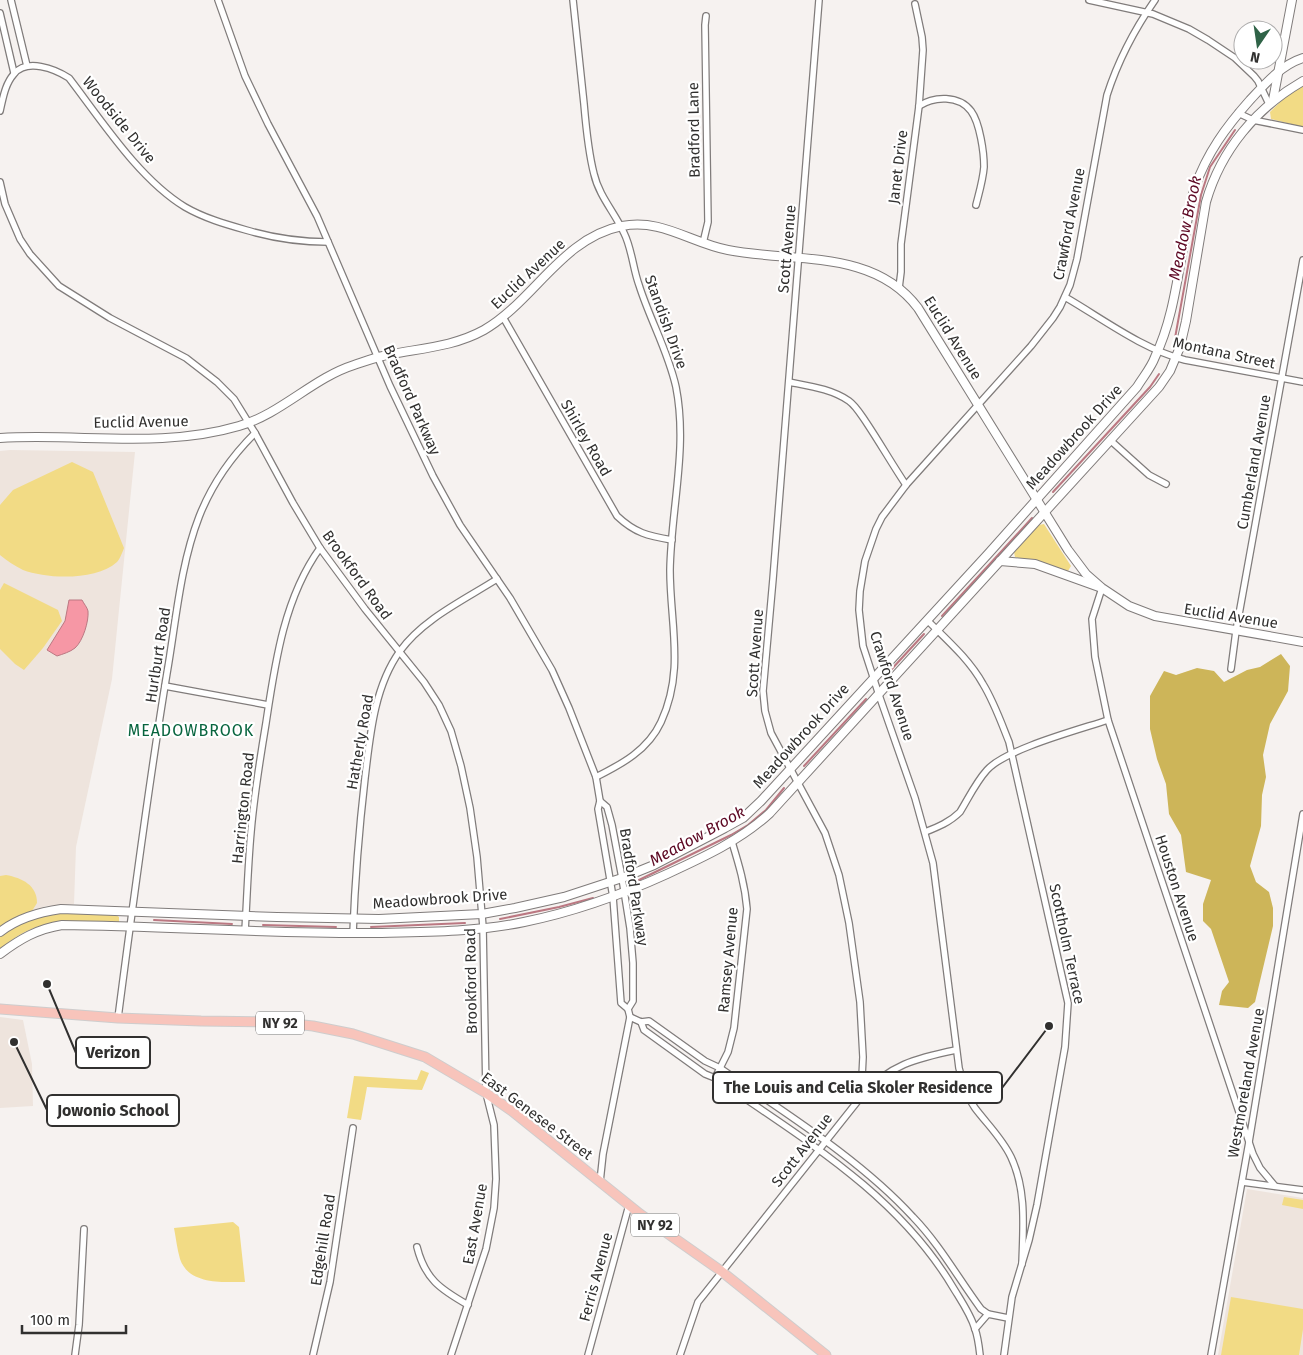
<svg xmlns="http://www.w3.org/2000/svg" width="1303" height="1355" font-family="'Fira Sans',sans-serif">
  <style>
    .built { fill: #eee4dd }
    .green { fill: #f2db85 }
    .forest { fill: #cdb559 }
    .water { fill: #f697a5; stroke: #bb7882 }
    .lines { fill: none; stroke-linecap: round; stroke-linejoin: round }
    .stream { stroke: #bb7882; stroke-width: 2 }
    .minor-casing { stroke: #807c7b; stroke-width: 8 }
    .tertiary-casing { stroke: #807c7b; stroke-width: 10 }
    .primary-casing { stroke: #cecdcd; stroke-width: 11 }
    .minor { stroke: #fff; stroke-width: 5.5 }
    .tertiary { stroke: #fff; stroke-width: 8 }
    .primary { stroke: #f8c4bb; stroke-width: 9 }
    .labels { text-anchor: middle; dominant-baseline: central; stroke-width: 4.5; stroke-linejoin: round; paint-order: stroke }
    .shield { fill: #fff; stroke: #6f6e6d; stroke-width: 1 }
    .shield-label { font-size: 14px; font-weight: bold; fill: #31302f }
    .street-label { font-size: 15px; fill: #31302f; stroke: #fff }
    .water-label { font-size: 16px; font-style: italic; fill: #5d0823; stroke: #fff }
    .neighbourhood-label { font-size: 16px; letter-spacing: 1px; fill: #08653f; stroke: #fff }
    .leader { fill: none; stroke: #31302f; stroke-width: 2 }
    .callout-dot { fill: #31302f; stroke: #fff; stroke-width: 2 }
    .callout { fill: #fff; stroke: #31302f; stroke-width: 2 }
    .callout-label { font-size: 16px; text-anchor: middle; font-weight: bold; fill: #31302f }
  </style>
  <rect width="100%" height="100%" fill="#f6f2f0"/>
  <g class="built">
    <polygon points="10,450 135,452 112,679 76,847 74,904 46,906 32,911 0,928 0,451"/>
    <polygon points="0,1017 23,1020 32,1064 33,1106 0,1108"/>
    <polygon points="1247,1189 1303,1198 1303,1355 1218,1355"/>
  </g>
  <g class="green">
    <polygon points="1303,85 1303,127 1271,119 1270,112 1285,97"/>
    <path d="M72,462L93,472L124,548C122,553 120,559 117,562C96,581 47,579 23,570C15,566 7,561 0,555V505L13,490Z"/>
    <polygon points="1044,524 1071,566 1068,571 1015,557 1014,552 1039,525"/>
    <polygon points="4,583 58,610 62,621 43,648 24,670 15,664 0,649 0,590"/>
    <path d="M6,875C22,878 37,885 37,903L32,911L0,928V876Z"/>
    <path d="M68,913L116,915L119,917V923C92,923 62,920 37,927C22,932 11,940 0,949V936C24,921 40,915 68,913Z"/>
    <polygon points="421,1070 429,1073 422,1090 367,1087 361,1120 347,1118 354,1076 417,1080"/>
    <polygon points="1284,1197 1303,1200 1303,1209 1282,1205"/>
    <path d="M233,1222L239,1227L245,1282C222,1282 189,1285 180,1259C177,1249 176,1238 174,1228Z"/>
    <polygon points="1231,1297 1303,1309 1303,1329 1299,1355 1221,1355"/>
  </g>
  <polygon class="forest" points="1281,654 1290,666 1288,691 1270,724 1263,755 1266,777 1262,795 1261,826 1250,866 1256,882 1269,892 1273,908 1273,926 1255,1002 1248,1008 1219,1005 1222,991 1229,982 1211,929 1203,921 1203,904 1211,880 1186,872 1181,835 1169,814 1166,784 1157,759 1150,729 1150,696 1164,671 1176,675 1197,668 1214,671 1224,682 1247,670 1260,667"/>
  <path class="water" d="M69,600H82C84,604 87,607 88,611C89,621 83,641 75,648C70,652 63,654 57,656L47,650L65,621Z"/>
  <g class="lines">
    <g class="stream">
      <polyline points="1175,338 1201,195 1210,167 1235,130"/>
      <polyline points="1053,492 1150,387 1159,374"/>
      <polyline points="942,616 1032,518"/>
      <polyline points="889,672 924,634"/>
      <polyline points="804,766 866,699"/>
      <polyline points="639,880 731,835 748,825 766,810 784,788"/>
      <polyline points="500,919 559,907 593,898"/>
      <polyline points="154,920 232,924"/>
      <polyline points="263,925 336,927"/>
      <polyline points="371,927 465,923"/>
    </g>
    <g class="minor-casing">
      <g id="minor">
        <polyline points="11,0 27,66"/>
        <polyline points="218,0 245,76 268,124 317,216 390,386 433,476 460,525 510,598 552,670 569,708 596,777 600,801 598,809 613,897 621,1003 628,1009"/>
        <path d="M573,0C577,35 580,69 584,104C586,127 588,151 594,174C599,196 615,213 624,233C632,249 633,269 639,285C650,320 668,351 676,387C688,448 671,509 670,570C670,624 685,670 661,722C648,750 622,764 596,777"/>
        <polyline points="1089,0 1153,14 1189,29 1208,40 1235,58 1254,76 1258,81 1269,104"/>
        <polyline points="0,13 14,73"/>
        <path d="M919,106C934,96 959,95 971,111C980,123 984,153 984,167C983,180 979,193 976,205"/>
        <path d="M0,111C3,98 5,84 14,74C27,58 55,69 69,78C102,121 139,179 185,207C204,218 225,224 246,230C273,238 299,242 328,242"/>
        <polyline points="1238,113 1253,120 1303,130"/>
        <polyline points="0,182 5,204 20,239 30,254 59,286 110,318 186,358 217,382 234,399 255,433 293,503 320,548 365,609 424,682 439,705 451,731 461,766 470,808 477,857 483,927 486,1093 494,1125 496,1179 494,1208 486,1249 451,1355"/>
        <polyline points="703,243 708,222 705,25 706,16"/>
        <polyline points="899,288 901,272 901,244 919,106 923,50 922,37 915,4"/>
        <path d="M1065,297C1103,319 1142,349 1185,360L1303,382"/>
        <path d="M503,317L617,516C635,533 648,536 672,540"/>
        <path d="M789,382C809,386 832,389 849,401C856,406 861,415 866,422C880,443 892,464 906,485"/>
        <polyline points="1110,440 1149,475 1166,484"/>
        <polyline points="1102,588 1092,619 1095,657 1108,720 1253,1154 1260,1168 1275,1186"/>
        <path d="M927,620C947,640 969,659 983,684C994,702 1001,722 1009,742L1068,1003L1065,1047L1037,1205L1029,1240L1012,1297L1004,1355"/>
        <polyline points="1231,669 1236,631 1303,260"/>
        <polyline points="165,686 268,705"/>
        <path d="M925,832C938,827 950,822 960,812C968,799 976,782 987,770C1006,749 1078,730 1108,720"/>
        <path d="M245,931C247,898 248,865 251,832C254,796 260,759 266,723C275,663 284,598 320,548"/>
        <path d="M353,933C355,881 359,830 365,778C370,736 374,687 400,651C423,619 464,600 497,579"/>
        <path d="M630,1017L641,1022L649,1021L705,1061L720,1068C785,1113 860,1159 913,1217C940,1245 958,1278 981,1309L988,1314"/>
        <path d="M118,1018C133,903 148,788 167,673C176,622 180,566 199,517C211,486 232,456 255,433"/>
        <path d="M641,1022L644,1030L705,1074L715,1078C803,1139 898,1194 954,1289C962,1302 971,1315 975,1329C978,1337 979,1346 980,1355"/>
        <path d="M715,1078L728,1052L734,1028L747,909C745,885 739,865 732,842"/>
        <path d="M861,1097C888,1065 917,1058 956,1050"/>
        <polyline points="600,1182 603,1154 630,1017 628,1009 633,1001 633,963 630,928 622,878 612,825 607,807 600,801"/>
        <polyline points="1242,1182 1303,1190"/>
        <path d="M417,1247C425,1279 440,1289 468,1305"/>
        <path d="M1022,1264C1023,1228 1027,1191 1011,1157C1002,1138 987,1124 975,1108C966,1096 963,1082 959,1068L933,863L915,798L879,695L863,646L859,610L860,591L865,561L876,529L882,517L906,485L1031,346L1053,318L1060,307L1070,285L1077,259L1107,95C1118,61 1134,30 1155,0"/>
        <polyline points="975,1329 988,1314 1008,1318"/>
        <polyline points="75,1355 79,1325 84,1229"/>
        <polyline points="313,1355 330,1282 353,1128"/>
        <polyline points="588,1355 629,1205"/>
        <polyline points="680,1355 698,1302 861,1097 863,1057 860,1002 849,923 839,875 825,833 771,733 765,711 763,691 773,579 819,0"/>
        <polyline points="1211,1355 1249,1142 1303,814"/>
      </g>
    </g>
    <g class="tertiary-casing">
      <g id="tertiary">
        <polyline points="1273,100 1292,0"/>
        <path d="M0,438C80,433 161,449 239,426C281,414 313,378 354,365C366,361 379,356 392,354C424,348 455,346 484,330C534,301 562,238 622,226C661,218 691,243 728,250C792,263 873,248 918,308L1068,550L1086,574L1102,588L1129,606L1155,616L1303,642"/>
        <polyline points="1000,561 1035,564 1099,587"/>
        <path d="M0,932C18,918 39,912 61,909L277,917L379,919L482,914L515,908L564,897L622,878L654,865L725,828L743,818L761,801L988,554L1137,387C1143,377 1151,368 1155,357C1172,322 1177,281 1184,243C1187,224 1189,205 1195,187C1207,153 1226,127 1250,100C1265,84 1281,65 1303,58"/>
        <path d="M0,954C20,939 37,929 62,925C167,926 272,934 376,933C425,932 476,932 524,922C573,912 621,895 667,874C704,857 741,840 770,813L1159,387L1170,371L1180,347L1186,321L1206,202C1221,150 1256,108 1303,81"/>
      </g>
    </g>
    <g class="primary-casing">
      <polyline id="primary" points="0,1009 118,1018 201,1021 275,1022 313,1026 353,1034 425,1057 486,1093 512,1111 640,1214 721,1271 826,1355"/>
    </g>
    <use href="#minor" class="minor"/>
    <use href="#tertiary" class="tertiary"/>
    <use href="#primary" class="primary"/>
  </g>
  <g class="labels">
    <g class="shield">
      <rect x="256" y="1011.5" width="48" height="23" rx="4"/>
      <rect x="631" y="1213.5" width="48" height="23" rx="4"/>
    </g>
    <g class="shield-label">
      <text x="280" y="1023">NY 92</text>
      <text x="655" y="1225">NY 92</text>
    </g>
    <g class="street-label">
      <text transform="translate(119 120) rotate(51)">Woodside Drive</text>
      <text transform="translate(694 130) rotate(-91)">Bradford Lane</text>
      <text transform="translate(898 167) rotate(-83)">Janet Drive</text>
      <text transform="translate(1069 224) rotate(-79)">Crawford Avenue</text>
      <text transform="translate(787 249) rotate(-85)">Scott Avenue</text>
      <text transform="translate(528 274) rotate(-43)">Euclid Avenue</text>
      <text transform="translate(666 322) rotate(70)">Standish Drive</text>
      <text transform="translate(953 338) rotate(58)">Euclid Avenue</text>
      <text transform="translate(1224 353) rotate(12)">Montana Street</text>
      <text transform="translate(412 400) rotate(66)">Bradford Parkway</text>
      <text transform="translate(141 422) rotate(-1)">Euclid Avenue</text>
      <text transform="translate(1074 437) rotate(-48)">Meadowbrook Drive</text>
      <text transform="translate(586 438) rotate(60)">Shirley Road</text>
      <text transform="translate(1254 462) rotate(-80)">Cumberland Avenue</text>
      <text transform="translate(357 575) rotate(54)">Brookford Road</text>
      <text transform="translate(1231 616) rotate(9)">Euclid Avenue</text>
      <text transform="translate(755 653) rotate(-86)">Scott Avenue</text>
      <text transform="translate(158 655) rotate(-81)">Hurlburt Road</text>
      <text transform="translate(892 686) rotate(72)">Crawford Avenue</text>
      <text transform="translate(801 736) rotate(-48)">Meadowbrook Drive</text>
      <text transform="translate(360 742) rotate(-80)">Hatherly Road</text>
      <text transform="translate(243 808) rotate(-84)">Harrington Road</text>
      <text transform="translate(634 887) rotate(81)">Bradford Parkway</text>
      <text transform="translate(1177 888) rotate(72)">Houston Avenue</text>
      <text transform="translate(440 899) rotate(-4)">Meadowbrook Drive</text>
      <text transform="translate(1067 944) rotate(78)">Scottholm Terrace</text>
      <text transform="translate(728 960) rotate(-85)">Ramsey Avenue</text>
      <text transform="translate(471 981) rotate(-91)">Brookford Road</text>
      <text transform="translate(1246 1083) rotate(-80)">Westmoreland Avenue</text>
      <text transform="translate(537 1116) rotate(37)">East Genesee Street</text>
      <text transform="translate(802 1150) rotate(-52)">Scott Avenue</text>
      <text transform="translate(475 1224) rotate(-80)">East Avenue</text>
      <text transform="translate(323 1240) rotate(-81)">Edgehill Road</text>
      <text transform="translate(596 1277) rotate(-75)">Ferris Avenue</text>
    </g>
    <g class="water-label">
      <text transform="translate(1185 228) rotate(-78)">Meadow Brook</text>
      <text transform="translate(697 836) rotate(-29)">Meadow Brook</text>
    </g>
    <g class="neighbourhood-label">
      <text x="191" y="730">MEADOWBROOK</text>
    </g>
  </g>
  <path class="leader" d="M47 984L76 1053M1049 1026L1002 1088M14 1042L47 1110"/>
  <g class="callout-dot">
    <circle cx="47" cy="984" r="5"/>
    <circle cx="1049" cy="1026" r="5"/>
    <circle cx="14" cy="1042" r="5"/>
  </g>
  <g class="callout">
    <rect x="76" y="1037" width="74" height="31" rx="5"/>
    <rect x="713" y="1072" width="289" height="31" rx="5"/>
    <rect x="47" y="1095" width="132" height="31" rx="5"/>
  </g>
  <g class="callout-label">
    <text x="113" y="1058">Verizon</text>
    <text x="858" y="1093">The Louis and Celia Skoler Residence</text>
    <text x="113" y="1116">Jowonio School</text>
  </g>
  <g transform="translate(1258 45) rotate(193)"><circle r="24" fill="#ffffff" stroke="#adacac"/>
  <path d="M0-4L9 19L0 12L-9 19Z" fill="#2f6347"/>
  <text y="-8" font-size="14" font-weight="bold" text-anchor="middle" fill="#31302f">N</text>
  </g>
  <path d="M22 1325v8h104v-8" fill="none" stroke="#31302f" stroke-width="2.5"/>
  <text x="30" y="1325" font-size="15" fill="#31302f" stroke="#ffffff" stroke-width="4" paint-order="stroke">100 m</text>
</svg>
